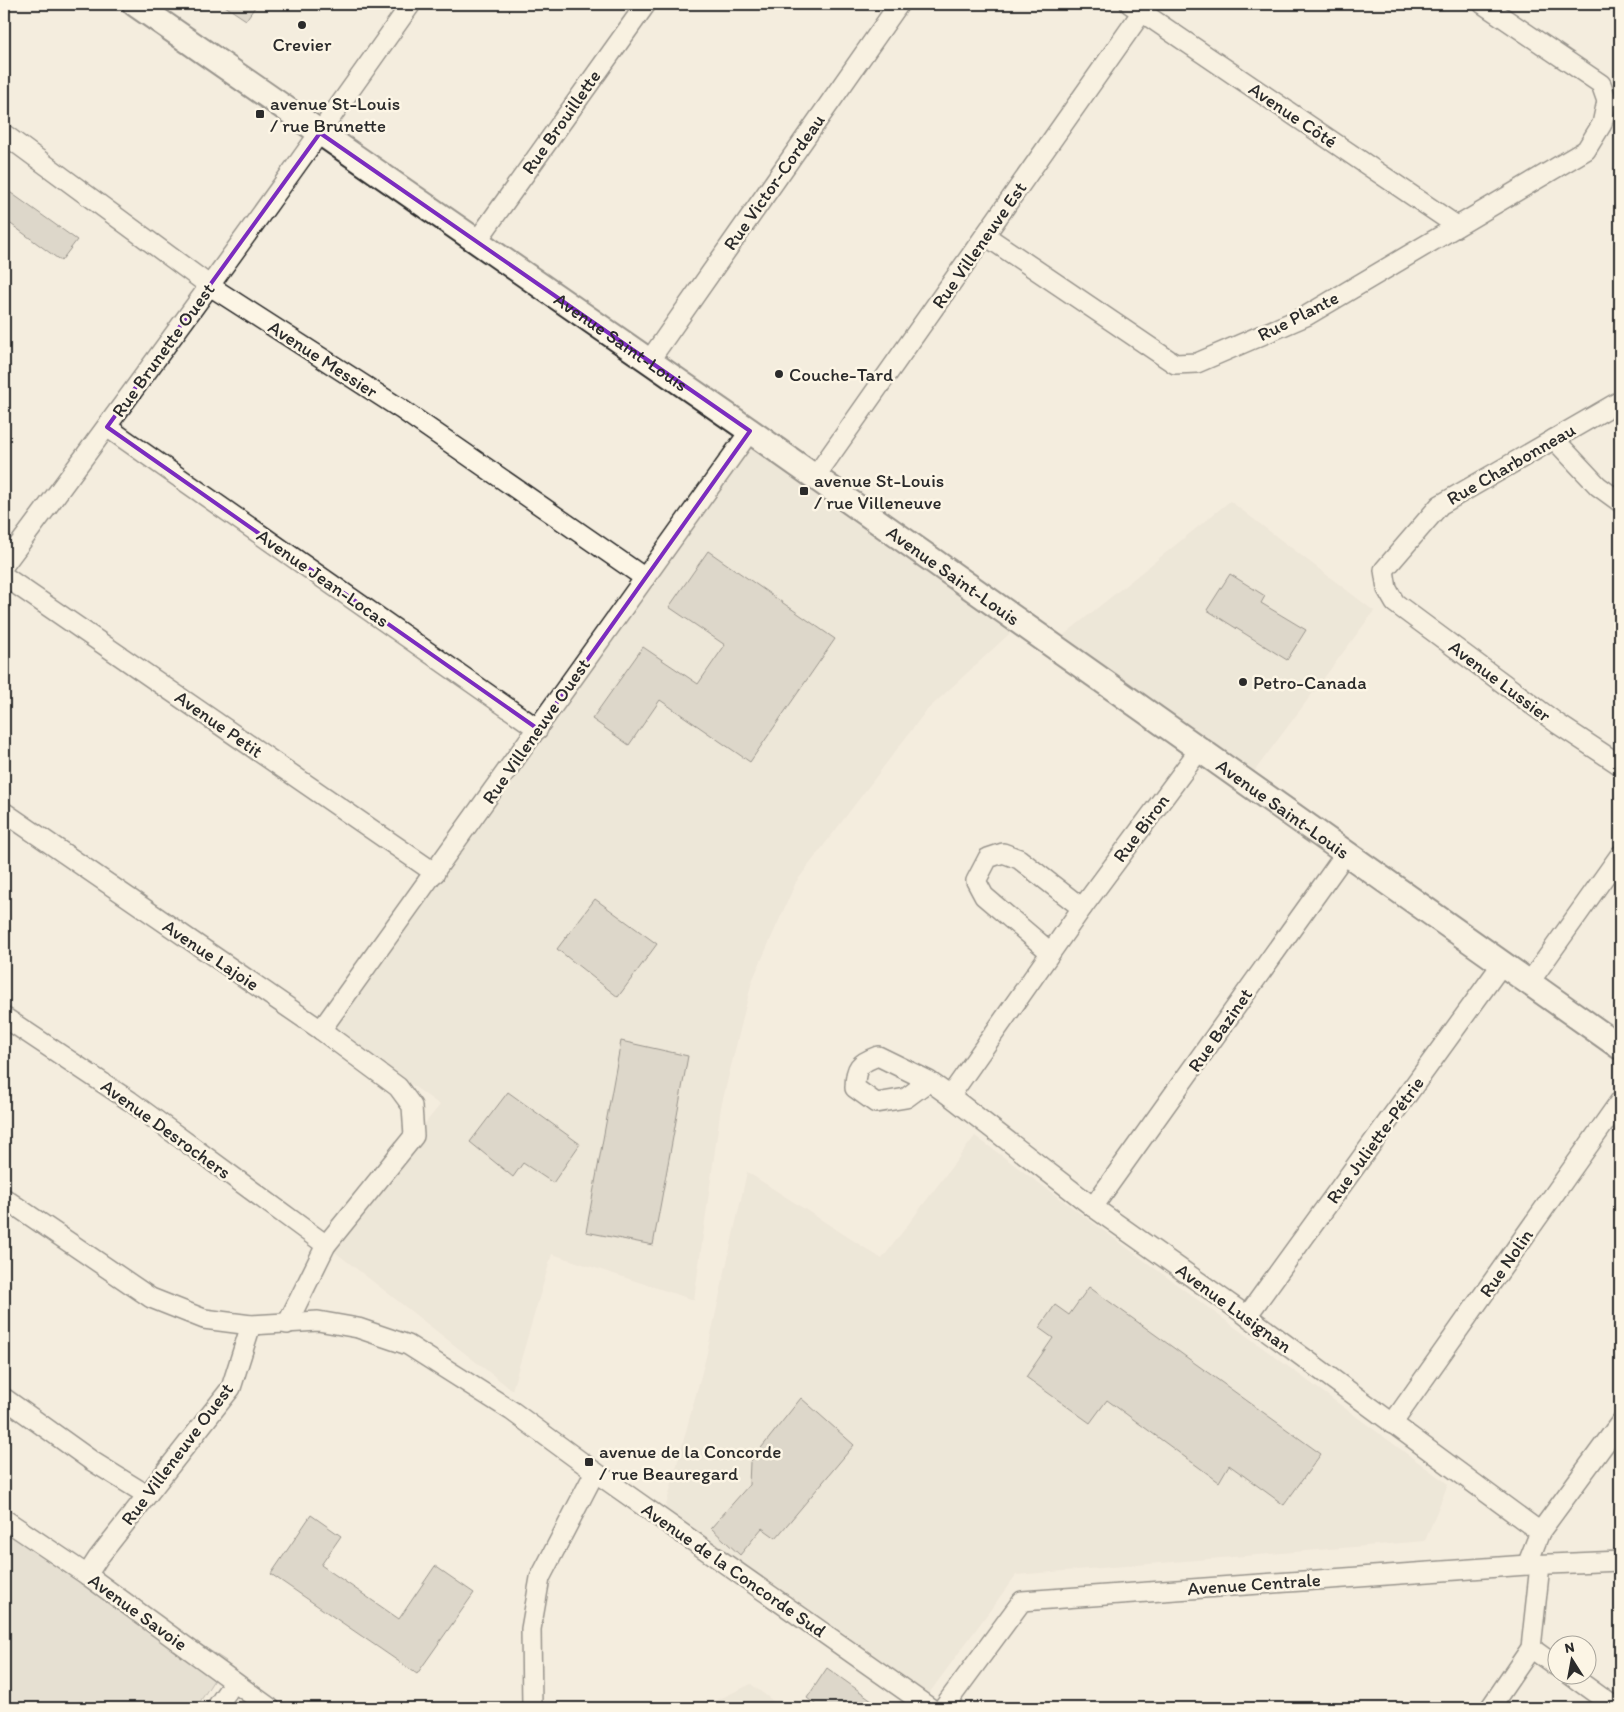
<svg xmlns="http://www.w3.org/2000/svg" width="1624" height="1712" font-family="Itim,sans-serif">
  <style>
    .built { fill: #e5dfd0 }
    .green { fill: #d6d1c4; stroke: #807e78 }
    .building { fill: #c2bdb1; stroke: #2b2b2b }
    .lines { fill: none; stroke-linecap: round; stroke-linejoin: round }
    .minor-casing { stroke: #2b2b2b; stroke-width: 22 }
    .major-casing { stroke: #2b2b2b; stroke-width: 28 }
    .minor { stroke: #fcf5e5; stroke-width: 19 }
    .major { stroke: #fcf5e5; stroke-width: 24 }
    .marked { fill: none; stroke: #7b2cbf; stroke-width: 4; stroke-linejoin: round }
    .poi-dot { fill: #2b2b2b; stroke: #fcf5e5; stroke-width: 2 }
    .labels { text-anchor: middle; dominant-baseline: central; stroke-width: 5; stroke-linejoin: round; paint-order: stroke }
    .poi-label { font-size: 19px; fill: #2b2b2b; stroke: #fcf5e5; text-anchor: start }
    .street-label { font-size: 19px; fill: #2b2b2b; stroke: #fcf5e5 }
  </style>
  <rect width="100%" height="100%" fill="#f4edde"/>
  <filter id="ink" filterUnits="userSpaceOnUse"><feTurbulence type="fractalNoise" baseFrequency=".02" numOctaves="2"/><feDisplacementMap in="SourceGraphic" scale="10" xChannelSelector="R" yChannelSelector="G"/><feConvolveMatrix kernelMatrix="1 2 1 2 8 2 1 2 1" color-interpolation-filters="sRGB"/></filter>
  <g filter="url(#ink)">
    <g class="built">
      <polygon points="750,431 1021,623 926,711 796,882 752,981 721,1107 694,1300 552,1254 512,1390 326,1245 440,1105 334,1029"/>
      <polygon points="1230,501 1374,611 1250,777 1054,643"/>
      <polygon points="975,1136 1448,1484 1425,1541 1016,1575 927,1696 665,1509 706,1357 747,1172 882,1259"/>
      <polygon points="751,1684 782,1708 701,1708"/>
    </g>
    <polygon class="green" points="4,1516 226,1661 196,1708 4,1708"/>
    <g class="building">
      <polygon points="222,4 257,4 246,20"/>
      <polygon points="4,188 77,240 61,261 4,219"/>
      <polygon points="708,551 835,639 750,762 660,700 629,745 592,719 643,647 698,684 725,645 669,607"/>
      <polygon points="1230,574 1265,596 1261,603 1306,630 1287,660 1207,610"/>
      <polygon points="595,899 657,944 618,997 557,949"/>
      <polygon points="621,1041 688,1056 653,1245 586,1232"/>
      <polygon points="508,1092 580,1144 553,1183 523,1163 513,1177 470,1142"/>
      <polygon points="1089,1287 1321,1454 1284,1505 1229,1465 1219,1482 1107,1400 1090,1423 1026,1377 1053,1338 1039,1328 1055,1305 1069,1315"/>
      <polygon points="801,1398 854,1445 776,1538 762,1528 740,1555 711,1528 749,1485 750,1462"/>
      <polygon points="311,1515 341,1536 321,1565 399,1619 435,1566 474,1593 417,1674 271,1574"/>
      <polygon points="827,1668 883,1708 820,1708 807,1698"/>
    </g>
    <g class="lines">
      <g class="minor-casing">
        <g id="minor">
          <polyline points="1130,4 1457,226"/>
          <polyline points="4,134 210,286 401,409 645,578"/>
          <polyline points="986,236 1175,364 1197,363 1306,316 1586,150 1602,124 1607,101 1601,84 1483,4"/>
          <polyline points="477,241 646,4"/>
          <polyline points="649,361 899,4"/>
          <polyline points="1620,401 1440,505 1384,570 1387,589 1395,603 1558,724 1620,765"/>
          <polyline points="107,427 538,729"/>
          <polyline points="1554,439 1598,486 1620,502"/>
          <polyline points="815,477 1142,12"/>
          <path d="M4,565C142,380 278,193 411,4"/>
          <polyline points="4,576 435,873"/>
          <polyline points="4,812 321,1030 398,1087 412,1106 414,1136 326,1245 287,1324"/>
          <polyline points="1050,952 984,896 976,881 988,858 1003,853 1019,859 1082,908"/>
          <polyline points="1529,983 1620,855"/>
          <polyline points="4,1017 130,1101 326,1245"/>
          <polyline points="321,1030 750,431"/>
          <path d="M929,1081L906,1098L876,1103L855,1088C855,1067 859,1063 878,1056L929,1081L950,1096L1093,1207L1247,1316L1540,1532"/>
          <polyline points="950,1096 1082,908 1200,749"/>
          <polyline points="4,1198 151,1298 204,1319 251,1325 318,1321 358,1328 408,1345 512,1411 595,1472 930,1708"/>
          <polyline points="1093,1207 1346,853"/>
          <polyline points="1247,1316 1502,964"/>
          <polyline points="4,1398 92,1461 147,1495"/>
          <polyline points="1392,1424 1620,1101"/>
          <polyline points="4,1519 87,1575 270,1708"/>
          <polyline points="1527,1565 1540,1532 1620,1423"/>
          <polyline points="87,1575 98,1558 231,1388 251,1325"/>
          <polyline points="1531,1648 1556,1666"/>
          <polyline points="1569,1674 1616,1708"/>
          <polyline points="216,1708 234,1682"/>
          <polyline points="532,1708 531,1629 540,1578 595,1472"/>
          <polyline points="943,1708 1022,1601 1527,1565 1620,1561"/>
          <polyline points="1490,1708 1531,1648 1540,1565"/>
        </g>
      </g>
      <g class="major-casing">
        <g id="major">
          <path id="s1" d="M135,4L750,431L1620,1047"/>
        </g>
      </g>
      <use href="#minor" class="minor"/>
      <use href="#major" class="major"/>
    </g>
  </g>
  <path d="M0 0H1624V1712H0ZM320,133L750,431L538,729L107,427Z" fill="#f4edde" fill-opacity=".55" fill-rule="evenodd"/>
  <path class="marked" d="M320,133L750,431L538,729L107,427Z"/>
  <g class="poi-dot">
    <circle cx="302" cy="25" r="5"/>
    <rect x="255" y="109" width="10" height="10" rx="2.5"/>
    <circle cx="779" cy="374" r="5"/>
    <rect x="799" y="486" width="10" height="10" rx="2.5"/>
    <circle cx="1243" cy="682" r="5"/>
    <rect x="584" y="1457" width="10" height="10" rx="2.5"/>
  </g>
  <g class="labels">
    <g class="poi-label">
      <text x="302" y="44" text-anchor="middle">Crevier</text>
      <text x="270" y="103">avenue St-Louis<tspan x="270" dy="22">/ rue Brunette</tspan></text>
      <text x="789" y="374">Couche-Tard</text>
      <text x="814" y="480">avenue St-Louis<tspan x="814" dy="22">/ rue Villeneuve</tspan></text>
      <text x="1253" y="682">Petro-Canada</text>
      <text x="599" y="1451">avenue de la Concorde<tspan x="599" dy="22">/ rue Beauregard</tspan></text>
    </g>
    <g class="street-label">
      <text transform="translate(1293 115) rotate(34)">Avenue Côté</text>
      <text transform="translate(561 122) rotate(-55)">Rue Brouillette</text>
      <text transform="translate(774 182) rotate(-55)">Rue Victor-Cordeau</text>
      <text transform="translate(979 245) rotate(-55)">Rue Villeneuve Est</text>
      <text transform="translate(1298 316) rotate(-27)">Rue Plante</text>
      <text stroke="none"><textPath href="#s1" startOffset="592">Avenue Saint-Louis</textPath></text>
      <text transform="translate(163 350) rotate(-54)">Rue Brunette Ouest</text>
      <text transform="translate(323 359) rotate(33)">Avenue Messier</text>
      <text transform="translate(1511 464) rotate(-30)">Rue Charbonneau</text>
      <text stroke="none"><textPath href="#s1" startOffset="998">Avenue Saint-Louis</textPath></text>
      <text transform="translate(323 578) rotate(35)">Avenue Jean-Locas</text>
      <text transform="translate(1500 681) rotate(37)">Avenue Lussier</text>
      <text transform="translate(219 724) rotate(35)">Avenue Petit</text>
      <text transform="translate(536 731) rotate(-55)">Rue Villeneuve Ouest</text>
      <text stroke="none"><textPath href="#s1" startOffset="1402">Avenue Saint-Louis</textPath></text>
      <text transform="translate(1141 828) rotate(-53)">Rue Biron</text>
      <text transform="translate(211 955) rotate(34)">Avenue Lajoie</text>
      <text transform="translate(1220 1030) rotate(-55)">Rue Bazinet</text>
      <text transform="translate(166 1129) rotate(36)">Avenue Desrochers</text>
      <text transform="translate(1375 1140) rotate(-54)">Rue Juliette-Pétrie</text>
      <text transform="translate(1506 1263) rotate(-55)">Rue Nolin</text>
      <text transform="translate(1234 1308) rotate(36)">Avenue Lusignan</text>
      <text transform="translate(177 1454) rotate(-53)">Rue Villeneuve Ouest</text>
      <text transform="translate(734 1570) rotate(35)">Avenue de la Concorde Sud</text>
      <text transform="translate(1254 1584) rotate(-4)">Avenue Centrale</text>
      <text transform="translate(138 1612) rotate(36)">Avenue Savoie</text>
    </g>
  </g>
  <rect width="1624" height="1712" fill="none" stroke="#fcf5e5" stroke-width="20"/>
  <rect x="10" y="10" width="1604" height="1692" fill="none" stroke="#2b2b2b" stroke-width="2" filter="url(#ink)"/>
  <g transform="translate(1572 1660) rotate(349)"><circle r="24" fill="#fcf5e5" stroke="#a8a49b"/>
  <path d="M0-4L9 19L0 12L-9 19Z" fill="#2b2b2b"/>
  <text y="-8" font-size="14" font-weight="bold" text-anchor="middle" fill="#2b2b2b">N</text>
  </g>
</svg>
